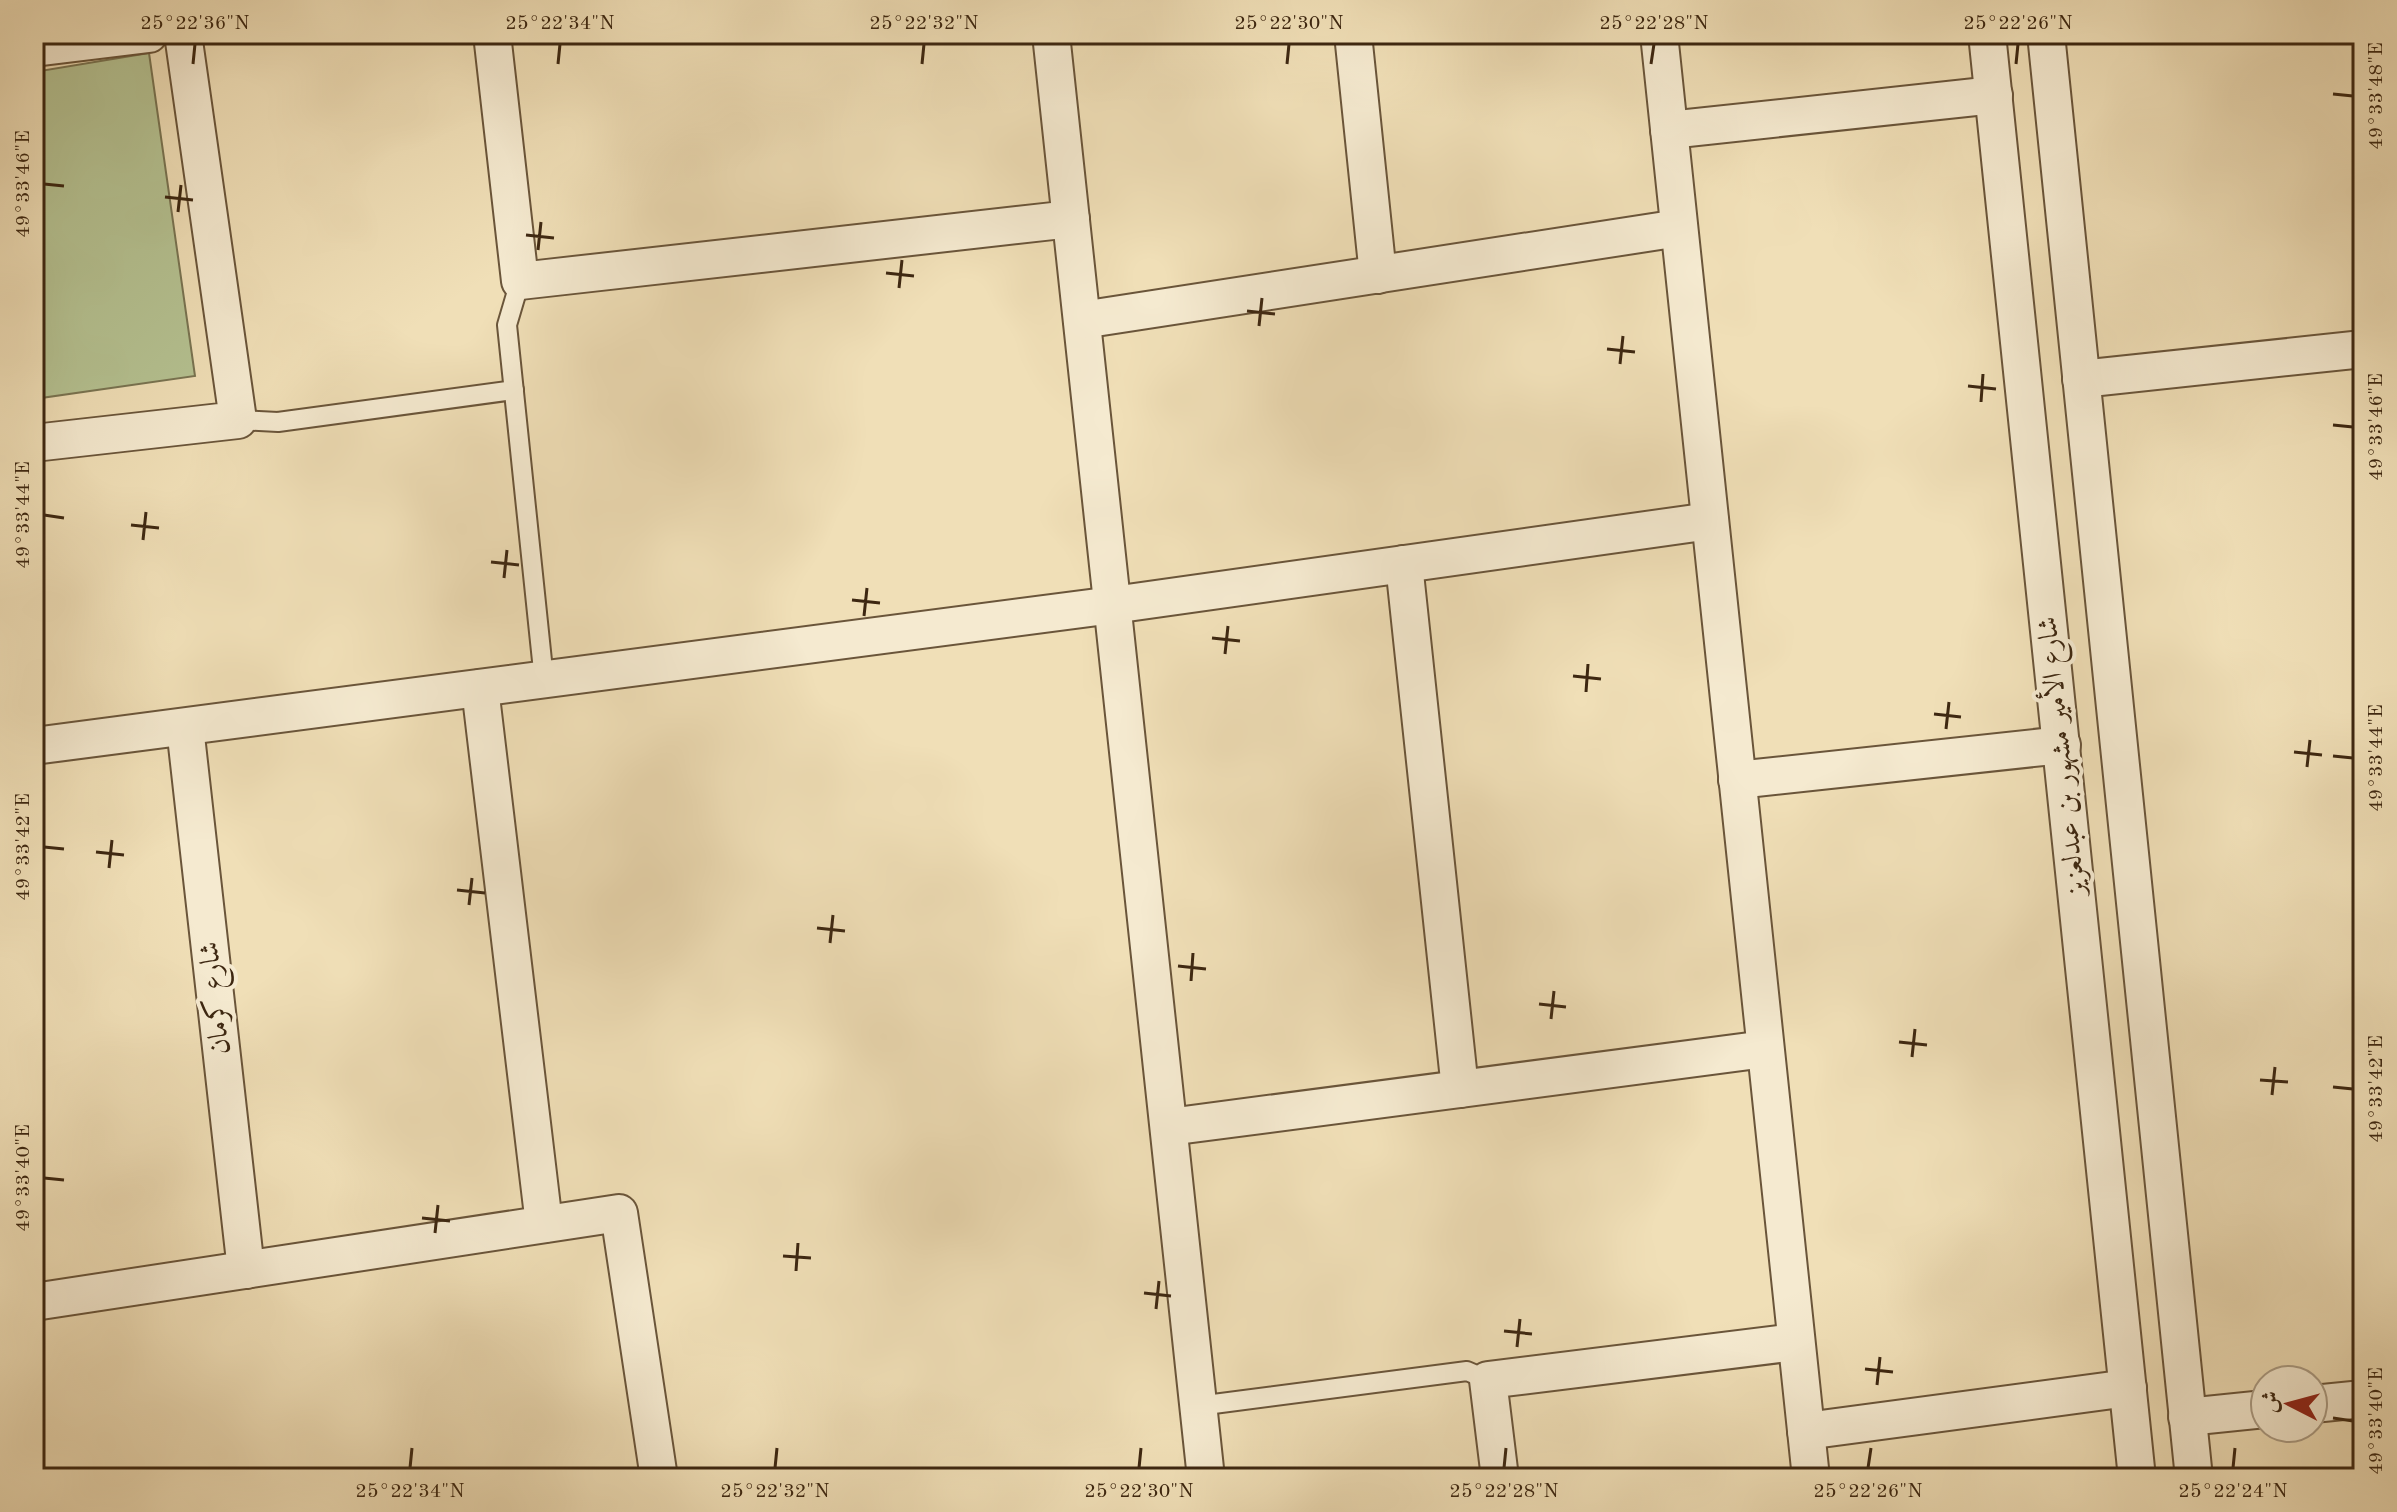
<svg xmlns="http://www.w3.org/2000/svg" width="2397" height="1512" font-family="'Old Standard TT',Amiri,serif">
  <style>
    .green { fill: #b5c292; stroke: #797452; stroke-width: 2 }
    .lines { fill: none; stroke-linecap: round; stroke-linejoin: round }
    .service-casing { stroke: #6a553a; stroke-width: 22 }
    .minor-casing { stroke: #6a553a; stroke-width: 40 }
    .service { stroke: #f5ead0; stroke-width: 18 }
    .minor { stroke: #f5ead0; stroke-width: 36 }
    .ticks { fill: none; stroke: #3d2711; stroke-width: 3 }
    .labels { text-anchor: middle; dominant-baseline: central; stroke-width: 8; stroke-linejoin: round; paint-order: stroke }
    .street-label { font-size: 28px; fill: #3d2711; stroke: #f5ead0 }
    .neatline { fill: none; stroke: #3d2711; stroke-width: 3 }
    .ticks-label { font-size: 20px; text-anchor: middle; fill: #3d2711 }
  </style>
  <rect width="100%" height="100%" fill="#f0dfb7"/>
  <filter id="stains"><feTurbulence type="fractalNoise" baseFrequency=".0025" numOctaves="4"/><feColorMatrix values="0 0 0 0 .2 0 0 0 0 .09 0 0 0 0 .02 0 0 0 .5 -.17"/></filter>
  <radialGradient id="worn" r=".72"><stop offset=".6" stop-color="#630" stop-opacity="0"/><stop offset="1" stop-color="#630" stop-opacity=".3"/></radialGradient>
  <polygon class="green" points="149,53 195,376 34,399 34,72"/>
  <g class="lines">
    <g class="service-casing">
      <g id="service">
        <polyline points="520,281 507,325 544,680"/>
        <polyline points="238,420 278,422 514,390"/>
        <polyline points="1198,1406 1467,1371 1488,1380"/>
      </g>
    </g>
    <g class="minor-casing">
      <g id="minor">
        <polyline points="492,34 520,281 1071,219"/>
        <polyline points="1051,34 1206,1478"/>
        <polyline points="1353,34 1378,275"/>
        <polyline points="1659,34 1811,1478"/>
        <polyline points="1987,34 2137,1478"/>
        <polyline points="2046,34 2194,1478"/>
        <polyline points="34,48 149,34"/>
        <polyline points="1669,130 1994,95"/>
        <polyline points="1082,320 1679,228"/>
        <polyline points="2081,379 2363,349"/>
        <polyline points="34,443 238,420 183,34"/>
        <polyline points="1404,564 1460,1089"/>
        <polyline points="480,688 544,1224"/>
        <polyline points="185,727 246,1270"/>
        <polyline points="34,746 1113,605 1710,521"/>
        <polyline points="1737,780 2062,745"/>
        <polyline points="1169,1127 1765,1049"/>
        <polyline points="34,1302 619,1213 659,1478"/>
        <polyline points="2313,1404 2363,1399"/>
        <polyline points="2187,1417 2265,1409"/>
        <polyline points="1806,1431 2128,1388"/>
        <polyline points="1500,1478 1488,1380 1796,1342"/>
      </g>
    </g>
    <use href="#service" class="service"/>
    <use href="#minor" class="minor"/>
  </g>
  <path class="ticks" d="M193,64L195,44M558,64L560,44M922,64L924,44M1287,64L1289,44M1651,64L1654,44M2016,64L2018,44M2333,94L2353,96M44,184L64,186M165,197L193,200M178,212L181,185M526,235L554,238M538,250L541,222M886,273L914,276M899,288L902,260M1247,311L1275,314M1259,326L1262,298M1607,349L1635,352M1620,364L1623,336M1968,386L1996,389M1981,402L1983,374M2333,425L2353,427M44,515L64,518M131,525L159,528M143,540L146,512M491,562L519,565M504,578L507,550M852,600L880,603M864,616L867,588M1212,638L1240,641M1225,654L1228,626M1573,676L1601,679M1586,692L1588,664M1934,714L1961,717M1946,729L1949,702M2294,752L2322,755M2333,756L2353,758M2307,767L2310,740M44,847L64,849M96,852L124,855M109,868L112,840M457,890L485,893M469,905L472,878M817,928L845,931M830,943L833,915M1178,966L1206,969M1191,981L1193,953M1539,1004L1566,1007M1551,1019L1554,991M1899,1042L1927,1045M1912,1057L1915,1029M2260,1080L2288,1082M2333,1087L2353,1089M2272,1095L2275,1067M44,1178L64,1180M422,1218L450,1221M435,1233L438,1205M783,1256L811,1258M796,1271L798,1243M1144,1293L1171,1296M1156,1309L1159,1281M1504,1331L1532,1334M1517,1347L1520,1319M1865,1369L1893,1372M1877,1385L1880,1357M2333,1418L2353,1421M410,1468L412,1448M775,1468L777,1448M1139,1468L1141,1448M1504,1468L1506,1448M1868,1468L1871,1448M2233,1468L2235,1448"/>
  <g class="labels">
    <g class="street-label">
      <text transform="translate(2063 756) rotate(-96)">شارع الأمير مشهور بن عبدلعزيز</text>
      <text transform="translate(216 998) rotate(-96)">شارع كرمان</text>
    </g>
  </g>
  <rect width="2397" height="1512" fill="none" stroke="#f0dfb7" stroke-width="88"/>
  <g transform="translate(2289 1404) rotate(276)"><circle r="38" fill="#f5ead0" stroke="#ab9c84" stroke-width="2"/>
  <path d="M0-6L14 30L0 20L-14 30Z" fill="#8f2418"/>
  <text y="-12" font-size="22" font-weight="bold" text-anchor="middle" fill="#3d2711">ش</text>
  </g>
  <rect x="44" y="44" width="2309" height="1424" class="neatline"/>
  <g class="ticks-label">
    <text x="195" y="29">25°22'36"N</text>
    <text x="560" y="29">25°22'34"N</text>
    <text x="924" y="29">25°22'32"N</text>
    <text x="1289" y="29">25°22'30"N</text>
    <text x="1654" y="29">25°22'28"N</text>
    <text x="2018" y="29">25°22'26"N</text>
    <text transform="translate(2375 96) rotate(-90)" y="7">49°33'48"E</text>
    <text transform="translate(22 184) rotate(-90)" y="7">49°33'46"E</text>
    <text transform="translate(2375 427) rotate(-90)" y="7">49°33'46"E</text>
    <text transform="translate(22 515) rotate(-90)" y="7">49°33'44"E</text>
    <text transform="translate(2375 758) rotate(-90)" y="7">49°33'44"E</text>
    <text transform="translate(22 847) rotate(-90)" y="7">49°33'42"E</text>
    <text transform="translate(2375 1089) rotate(-90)" y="7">49°33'42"E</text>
    <text transform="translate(22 1178) rotate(-90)" y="7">49°33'40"E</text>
    <text transform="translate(2375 1421) rotate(-90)" y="7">49°33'40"E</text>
    <text x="410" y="1497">25°22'34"N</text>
    <text x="775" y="1497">25°22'32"N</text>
    <text x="1139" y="1497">25°22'30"N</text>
    <text x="1504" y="1497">25°22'28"N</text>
    <text x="1868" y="1497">25°22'26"N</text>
    <text x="2233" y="1497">25°22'24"N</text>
  </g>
  <rect width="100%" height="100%" filter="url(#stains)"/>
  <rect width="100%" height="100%" fill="url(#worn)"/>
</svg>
